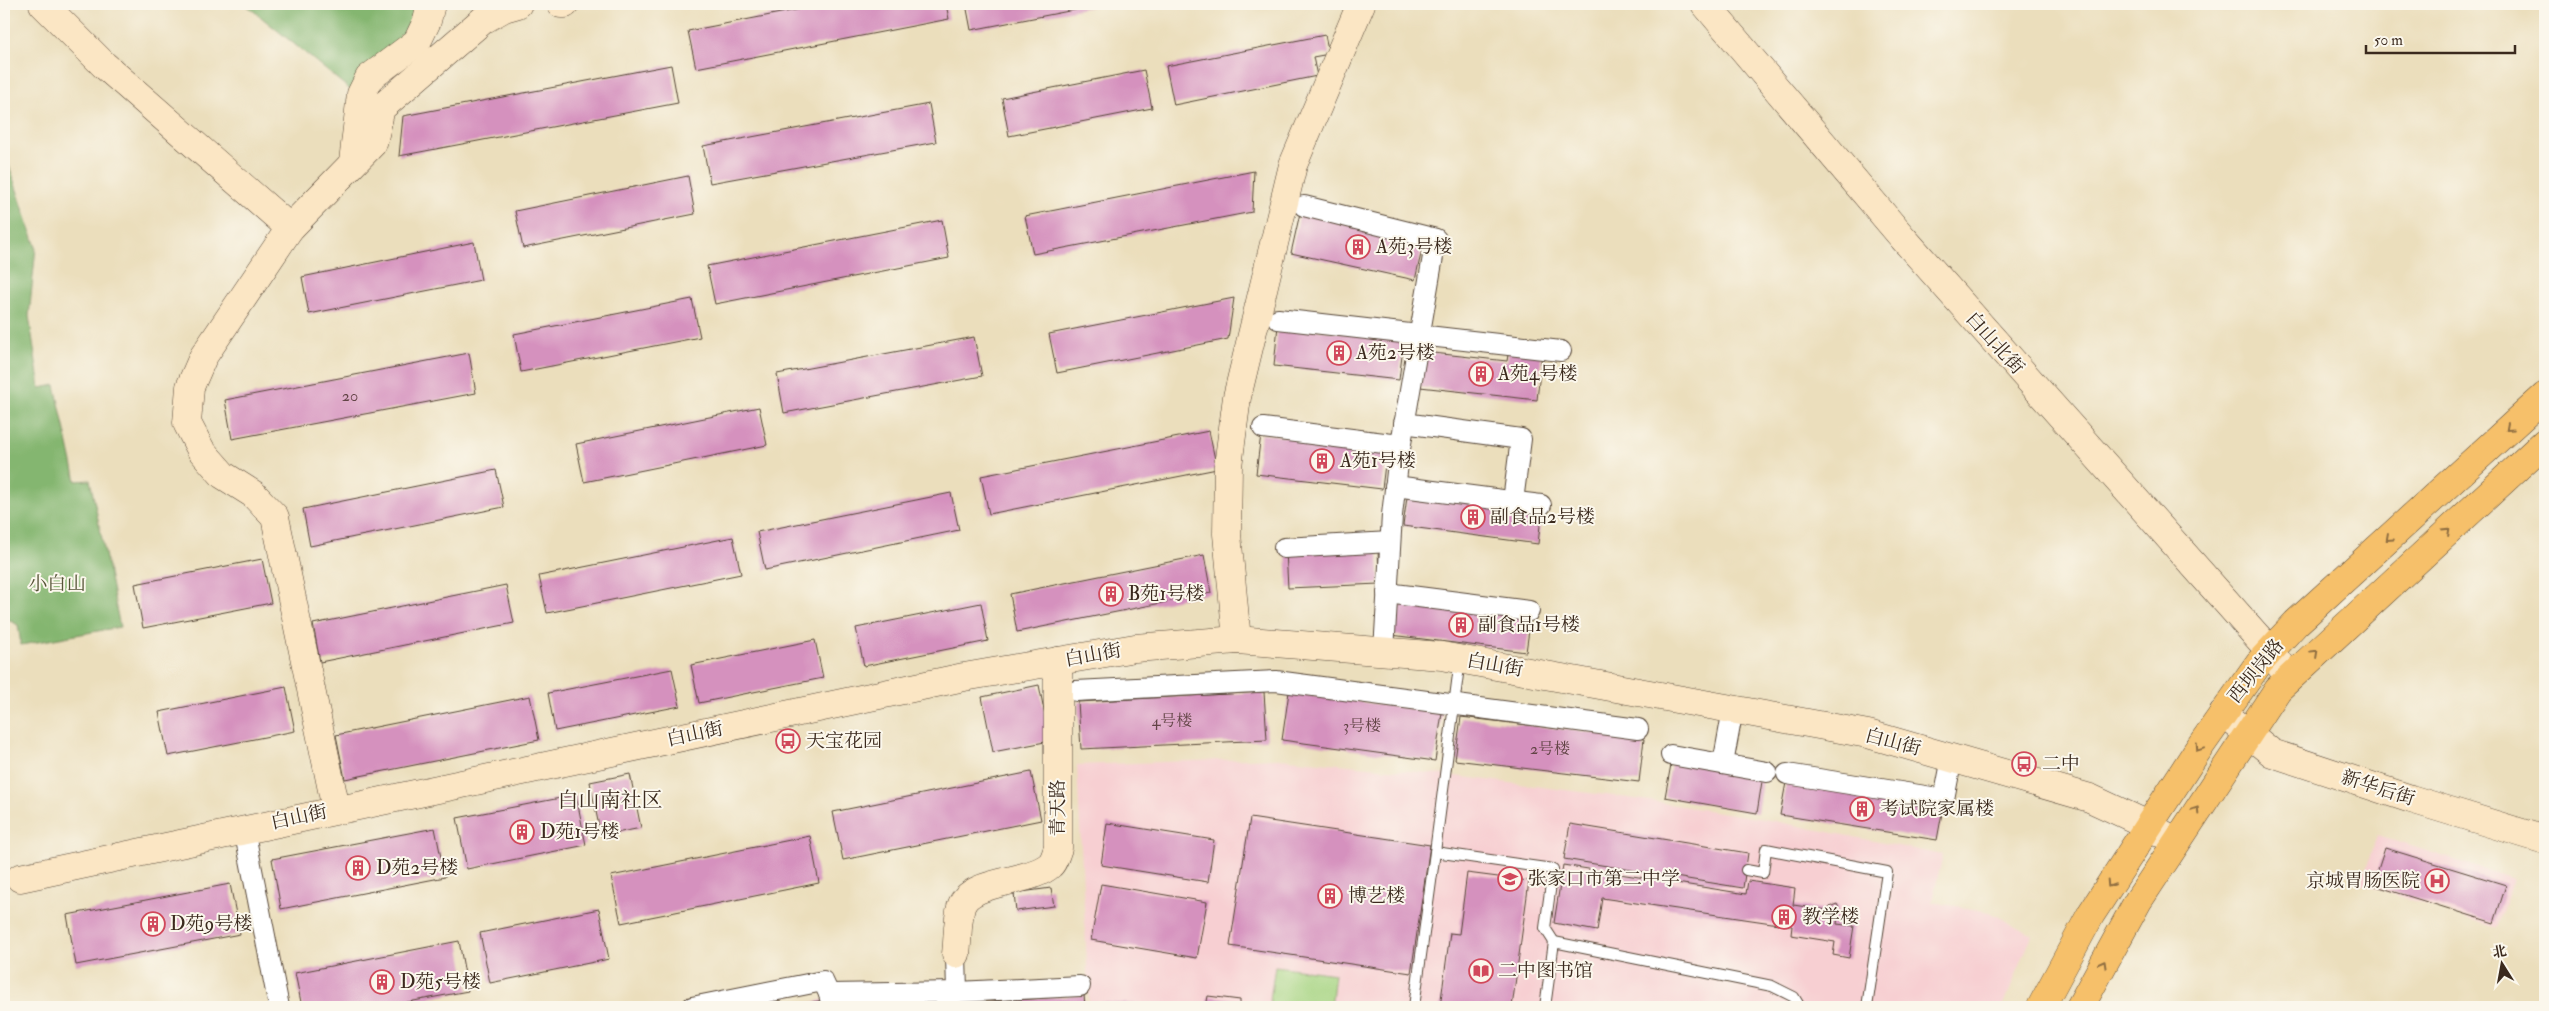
<svg xmlns="http://www.w3.org/2000/svg" width="2549" height="1011" font-family="'IM FELL Double Pica','Noto Serif SC',serif">
  <style>
    .built { fill: #f7cfd2 }
    .green { fill: #a6d482; stroke: #707f50 }
    .forest { fill: #84b670; stroke: #607047 }
    .building { fill: #d591be }
    .lines { fill: none; stroke-linecap: round; stroke-linejoin: round }
    .lane-casing { stroke: #554536; stroke-width: 12 }
    .street-casing { stroke: #554536; stroke-width: 22 }
    .secondary-casing { stroke: #554536; stroke-width: 29 }
    .primary-casing { stroke: #554536; stroke-width: 29 }
    .lane { stroke: #fff; stroke-width: 10 }
    .street { stroke: #fff; stroke-width: 20 }
    .secondary { stroke: #fbe6c4; stroke-width: 28 }
    .primary { stroke: #f6c06b; stroke-width: 28 }
    .oneway { stroke: #8f6e41 }
    .labels { text-anchor: middle; dominant-baseline: central; stroke-width: 4; stroke-linejoin: round; paint-order: stroke }
    .number-label { font-size: 16px; fill: #624446 }
    .poi-label { font-size: 19px; fill: #3b2a1e; stroke: #fbf7ec; text-anchor: start }
    .street-label { font-size: 19px; fill: #3b2a1e; stroke: #fbf7ec }
    .park-label { font-size: 19px; fill: #565437; stroke: #fbf7ec }
    .quarter-label { font-size: 21px; fill: #3b2a1e; stroke: #fbf7ec }
  </style>
  <rect width="100%" height="100%" fill="#fbf7ec"/>
  <filter id="ink" filterUnits="userSpaceOnUse"><feTurbulence type="fractalNoise" baseFrequency=".02" numOctaves="2"/><feDisplacementMap in="SourceGraphic" scale="10" xChannelSelector="R" yChannelSelector="G"/><feConvolveMatrix kernelMatrix="1 2 1 2 8 2 1 2 1" color-interpolation-filters="sRGB"/></filter>
  <filter id="wash" filterUnits="userSpaceOnUse"><feTurbulence type="fractalNoise" baseFrequency=".0096" numOctaves="4" result="noise"/><feDisplacementMap in="SourceGraphic" scale="20" xChannelSelector="R" yChannelSelector="G"/><feGaussianBlur stdDeviation="1.12" result="paint"/><feColorMatrix in="noise" values="0 0 0 0 0 0 0 0 0 0 0 0 0 0 0 0 0 1.4 0 .05"/><feComposite in="paint" operator="in"/></filter>
  <g filter="url(#wash)">
    <rect width="100%" height="100%" fill="#ebdebc"/>
    <g class="built">
      <polygon points="1278,758 1439,774 1637,799 1764,819 1943,855 1932,902 1990,912 2032,935 2003,1007 1089,1007 1077,765"/>
      <polygon points="2377,835 2513,879 2497,928 2361,884"/>
    </g>
    <polygon class="green" points="1275,966 1335,974 1331,1007 1269,1007"/>
    <g class="forest">
      <polygon points="245,4 418,4 410,32 353,92"/>
      <polygon points="4,151 36,247 29,316 40,388 55,385 76,481 90,480 120,627 21,645 18,625 4,617"/>
    </g>
    <g id="blocks">
      <g class="building">
        <polygon points="827,4 946,4 949,19 696,68 688,31"/>
        <polygon points="966,4 1100,4 1100,5 971,30"/>
        <polygon points="1325,35 1329,54 1313,57 1317,76 1174,105 1166,66"/>
        <polygon points="671,65 678,103 399,156 403,116"/>
        <polygon points="1144,70 1152,108 1009,136 1002,98"/>
        <polygon points="929,104 936,142 710,183 703,146"/>
        <polygon points="1254,171 1252,212 1033,254 1025,216"/>
        <polygon points="688,176 695,214 523,248 515,211"/>
        <polygon points="1300,213 1424,241 1415,280 1291,253"/>
        <polygon points="942,220 949,258 715,304 707,266"/>
        <polygon points="474,242 481,280 309,314 302,277"/>
        <polygon points="1234,298 1228,339 1057,373 1049,334"/>
        <polygon points="692,299 700,337 521,372 514,334"/>
        <polygon points="1278,325 1404,340 1399,380 1274,366"/>
        <polygon points="974,337 982,376 784,413 777,374"/>
        <polygon points="1509,349 1542,353 1537,400 1420,387 1424,352 1507,361"/>
        <polygon points="469,353 476,393 232,439 225,400"/>
        <polygon points="759,407 767,445 584,482 576,444"/>
        <polygon points="1209,431 1217,469 989,514 981,476"/>
        <polygon points="1261,434 1387,448 1382,489 1256,474"/>
        <polygon points="496,470 504,507 310,546 303,509"/>
        <polygon points="1408,490 1542,507 1538,544 1403,526"/>
        <polygon points="951,493 959,530 765,570 757,532"/>
        <polygon points="733,537 741,574 547,613 539,576"/>
        <polygon points="1378,546 1379,584 1288,588 1286,551"/>
        <polygon points="1204,555 1211,593 1017,632 1010,594"/>
        <polygon points="262,559 271,603 143,628 135,584"/>
        <polygon points="506,585 514,623 320,662 313,624"/>
        <polygon points="1396,598 1531,616 1526,652 1391,635"/>
        <polygon points="981,603 988,641 864,666 856,628"/>
        <polygon points="815,640 823,678 699,703 691,665"/>
        <polygon points="672,669 680,706 555,731 548,693"/>
        <polygon points="1039,685 1050,741 993,752 982,697"/>
        <polygon points="286,687 295,731 168,756 159,712"/>
        <polygon points="1264,692 1267,740 1081,749 1078,702"/>
        <polygon points="1289,692 1442,713 1435,761 1282,740"/>
        <polygon points="530,696 539,740 345,779 336,735"/>
        <polygon points="1461,717 1644,739 1639,782 1455,760"/>
        <polygon points="1672,759 1763,775 1757,813 1665,797"/>
        <polygon points="1031,772 1041,820 843,860 833,812"/>
        <polygon points="630,774 641,828 601,836 590,782"/>
        <polygon points="1787,777 1944,802 1937,840 1780,815"/>
        <polygon points="576,795 586,845 467,869 457,818"/>
        <polygon points="1250,818 1430,845 1411,973 1230,946"/>
        <polygon points="1107,823 1214,840 1208,882 1101,865"/>
        <polygon points="1570,824 1748,853 1743,888 1564,859"/>
        <polygon points="435,828 445,877 281,909 272,859"/>
        <polygon points="810,836 819,883 621,923 611,876"/>
        <polygon points="2385,848 2506,885 2494,923 2373,885"/>
        <polygon points="1563,865 1746,894 1748,881 1795,888 1793,905 1828,910 1829,907 1837,904 1839,908 1837,924 1854,926 1849,958 1833,955 1835,942 1791,935 1792,926 1602,898 1597,931 1554,923"/>
        <polygon points="1467,873 1529,881 1512,1007 1440,1007 1450,933 1459,934"/>
        <polygon points="230,884 240,934 76,965 67,915"/>
        <polygon points="1101,884 1207,902 1197,958 1091,940"/>
        <polygon points="1051,888 1054,906 1016,911 1014,893"/>
        <polygon points="599,909 609,959 490,983 480,933"/>
        <polygon points="459,941 468,991 381,1007 302,1007 295,973"/>
        <polygon points="1084,995 1085,1007 938,1007 938,1006"/>
        <polygon points="1208,996 1240,1000 1240,1007 1206,1007"/>
        <polygon points="824,1000 826,1007 792,1007 792,1006"/>
        <polygon points="1101,1002 1171,1006 1171,1007 1100,1007"/>
      </g>
    </g>
  </g>
  <g filter="url(#ink)">
    <use href="#blocks" fill-opacity="0" stroke="#554536" stroke-width="1"/>
    <g class="lines">
      <g class="lane-casing">
        <g id="lane">
          <polyline points="1435,852 1460,659"/>
          <polyline points="1746,870 1763,873 1766,849 1887,872 1867,1007"/>
          <polyline points="1414,1007 1435,852 1553,869 1545,928 1554,942"/>
          <polyline points="1545,1007 1554,942 1772,986 1794,997 1800,1007"/>
        </g>
      </g>
      <g class="street-casing">
        <g id="street">
          <polyline points="1304,206 1436,239 1399,455 1392,515 1384,651"/>
          <polyline points="1278,319 1561,351"/>
          <polyline points="1404,423 1521,439 1513,501"/>
          <polyline points="1263,428 1400,445"/>
          <polyline points="1395,486 1541,505"/>
          <polyline points="1284,548 1390,542"/>
          <polyline points="1387,593 1529,611"/>
          <polyline points="1076,691 1276,681 1638,729"/>
          <polyline points="1671,755 1767,772"/>
          <polyline points="1723,764 1733,709"/>
          <polyline points="1787,774 1944,799 1952,758"/>
          <polyline points="244,829 279,1007"/>
          <polyline points="957,992 1080,986"/>
          <polyline points="692,1007 823,981 829,994"/>
          <polyline points="832,1007 829,994 957,992 956,954"/>
        </g>
      </g>
      <g class="secondary-casing">
        <g id="secondary">
          <polyline points="43,4 104,65 290,228 203,357 190,387 187,423 201,450 223,475 253,494 275,517 336,809"/>
          <polyline points="561,4 565,4"/>
          <polyline points="1705,4 1903,238 2270,651 2289,678"/>
          <polyline points="353,162 361,94 369,78 417,42 427,21 431,4"/>
          <polyline points="290,228 373,143 381,108 483,20 504,8 518,4"/>
          <polyline points="1237,640 1227,534 1228,466 1237,397 1293,165 1361,4"/>
          <polyline points="2223,713 2272,753 2411,799 2545,840"/>
          <polyline points="20,878 964,677 1135,648 1237,640 1442,656 1868,734 2090,798 2148,825 2176,842"/>
          <path d="M956,954C958,939 957,922 961,907C969,879 1030,884 1050,865C1054,862 1056,853 1058,848V661"/>
        </g>
      </g>
      <g class="primary-casing">
        <g id="primary">
          <polyline points="2041,1007 2091,914 2199,748 2259,663 2296,623 2545,396"/>
          <polyline points="2080,1007 2138,901 2278,689 2545,442"/>
        </g>
      </g>
      <use href="#lane" class="lane"/>
      <use href="#street" class="street"/>
      <use href="#secondary" class="secondary"/>
      <use href="#primary" class="primary"/>
    </g>
    <defs><path id="oneway-chevron" d="M-2-3.5L2.5 0L-2 3.5" fill="none" stroke-width="1.6" stroke-linecap="round" stroke-linejoin="round" transform="scale(1.25)"/></defs>
    <g class="oneway">
      <use href="#oneway-chevron" transform="translate(2509 428) rotate(138)"/>
      <use href="#oneway-chevron" transform="translate(2447 531) rotate(-43)"/>
      <use href="#oneway-chevron" transform="translate(2389 538) rotate(138)"/>
      <use href="#oneway-chevron" transform="translate(2315 653) rotate(-43)"/>
      <use href="#oneway-chevron" transform="translate(2199 748) rotate(124)"/>
      <use href="#oneway-chevron" transform="translate(2196 810) rotate(-57)"/>
      <use href="#oneway-chevron" transform="translate(2110 884) rotate(123)"/>
      <use href="#oneway-chevron" transform="translate(2103 964) rotate(-61)"/>
    </g>
  </g>
  <defs>
    <g id="building-ring" transform="scale(1.25)"><circle r="9.5" fill="#fbf7ec" stroke="#d1495b" stroke-width="1.5"/><path d="M-4-6H4V6H1V3H-1V6H-4ZM-2.5-4.3h1.7v1.8h-1.7ZM.8-4.3h1.7v1.8H.8ZM-2.5-1h1.7V.8h-1.7ZM.8-1h1.7V.8H.8Z" fill="#d1495b"/></g>
    <g id="bus-ring" transform="scale(1.25)"><circle r="9.5" fill="#fbf7ec" stroke="#d1495b" stroke-width="1.5"/><path d="M-5-6H5V4H4V6H2V4H-2V6H-4V4H-5ZM-3.5-4V0h7V-4ZM-3.5 1.2v1.5H-2V1.2ZM2 1.2v1.5H3.5V1.2Z" fill="#d1495b"/></g>
    <g id="school-ring" transform="scale(1.25)"><circle r="9.5" fill="#fbf7ec" stroke="#d1495b" stroke-width="1.5"/><path d="M0-5L7-2L0 1L-7-2ZM-4 1L0 2.5L4 1V4Q0 6-4 4Z" fill="#d1495b"/></g>
    <g id="hospital-ring" transform="scale(1.25)"><circle r="9.5" fill="#fbf7ec" stroke="#d1495b" stroke-width="1.5"/><path d="M-5-5h3v3.5h4V-5h3V5h-3V1.5h-4V5h-3Z" fill="#d1495b"/></g>
    <g id="library-ring" transform="scale(1.25)"><circle r="9.5" fill="#fbf7ec" stroke="#d1495b" stroke-width="1.5"/><path d="M-6-4Q-3-5.5-.7-3.5V5Q-3 3-6 4ZM6-4Q3-5.5 .7-3.5V5Q3 3 6 4Z" fill="#d1495b"/></g>
  </defs>
  <g fill-rule="evenodd">
    <use href="#building-ring" x="1358" y="247"/>
    <use href="#building-ring" x="1339" y="353"/>
    <use href="#building-ring" x="1481" y="374"/>
    <use href="#building-ring" x="1322" y="461"/>
    <use href="#building-ring" x="1473" y="517"/>
    <use href="#building-ring" x="1111" y="594"/>
    <use href="#building-ring" x="1461" y="625"/>
    <use href="#bus-ring" x="788" y="741"/>
    <use href="#bus-ring" x="2024" y="764"/>
    <use href="#building-ring" x="1862" y="809"/>
    <use href="#building-ring" x="522" y="832"/>
    <use href="#building-ring" x="358" y="868"/>
    <use href="#school-ring" x="1510" y="879"/>
    <use href="#hospital-ring" x="2437" y="881"/>
    <use href="#building-ring" x="1330" y="896"/>
    <use href="#building-ring" x="1784" y="917"/>
    <use href="#building-ring" x="153" y="924"/>
    <use href="#library-ring" x="1481" y="971"/>
    <use href="#building-ring" x="382" y="982"/>
  </g>
  <g class="labels">
    <g class="number-label">
      <text x="350" y="396">20</text>
      <text x="1172" y="721">4号楼</text>
      <text x="1362" y="726">3号楼</text>
      <text x="1550" y="749">2号楼</text>
    </g>
    <g class="poi-label">
      <text x="1376" y="247">A苑3号楼</text>
      <text x="1356" y="353">A苑2号楼</text>
      <text x="1498" y="374">A苑4号楼</text>
      <text x="1340" y="461">A苑1号楼</text>
      <text x="1490" y="517">副食品2号楼</text>
      <text x="1128" y="594">B苑1号楼</text>
      <text x="1478" y="625">副食品1号楼</text>
      <text x="806" y="741">天宝花园</text>
      <text x="2042" y="764">二中</text>
      <text x="1880" y="809">考试院家属楼</text>
      <text x="540" y="832">D苑1号楼</text>
      <text x="376" y="868">D苑2号楼</text>
      <text x="1528" y="879">张家口市第二中学</text>
      <text x="2420" y="881" text-anchor="end">京城胃肠医院</text>
      <text x="1348" y="896">博艺楼</text>
      <text x="1802" y="917">教学楼</text>
      <text x="170" y="924">D苑9号楼</text>
      <text x="1498" y="971">二中图书馆</text>
      <text x="400" y="982">D苑5号楼</text>
    </g>
    <g class="street-label">
      <text transform="translate(1995 343) rotate(48)">白山北街</text>
      <text transform="translate(1093 655) rotate(-10)">白山街</text>
      <text transform="translate(1495 665) rotate(10)">白山街</text>
      <text transform="translate(2256 671) rotate(-51)">西坝岗路</text>
      <text transform="translate(695 734) rotate(-12)">白山街</text>
      <text transform="translate(1893 742) rotate(15)">白山街</text>
      <text transform="translate(2378 788) rotate(18)">新华后街</text>
      <text transform="translate(1058 808) rotate(-90)">青天路</text>
      <text transform="translate(299 817) rotate(-12)">白山街</text>
    </g>
    <g class="park-label">
      <text x="57" y="584">小白山</text>
    </g>
    <g class="quarter-label">
      <text x="610" y="800">白山南社区</text>
    </g>
  </g>
  <rect width="2549" height="1011" fill="none" stroke="#fbf7ec" stroke-width="20"/>
  <g transform="translate(2502 964) rotate(349)" stroke="#fbf7ec" stroke-width="4" paint-order="stroke">
  <path d="M0-4L9 19L0 12L-9 19Z" fill="#3b2a1e"/>
  <text y="-8" font-size="14" font-weight="bold" text-anchor="middle" fill="#3b2a1e">北</text>
  </g>
  <path d="M2366 45v8h149v-8" fill="none" stroke="#3b2a1e" stroke-width="2.5"/>
  <text x="2374" y="45" font-size="15" fill="#3b2a1e" stroke="#fbf7ec" stroke-width="4" paint-order="stroke">50 m</text>
</svg>
